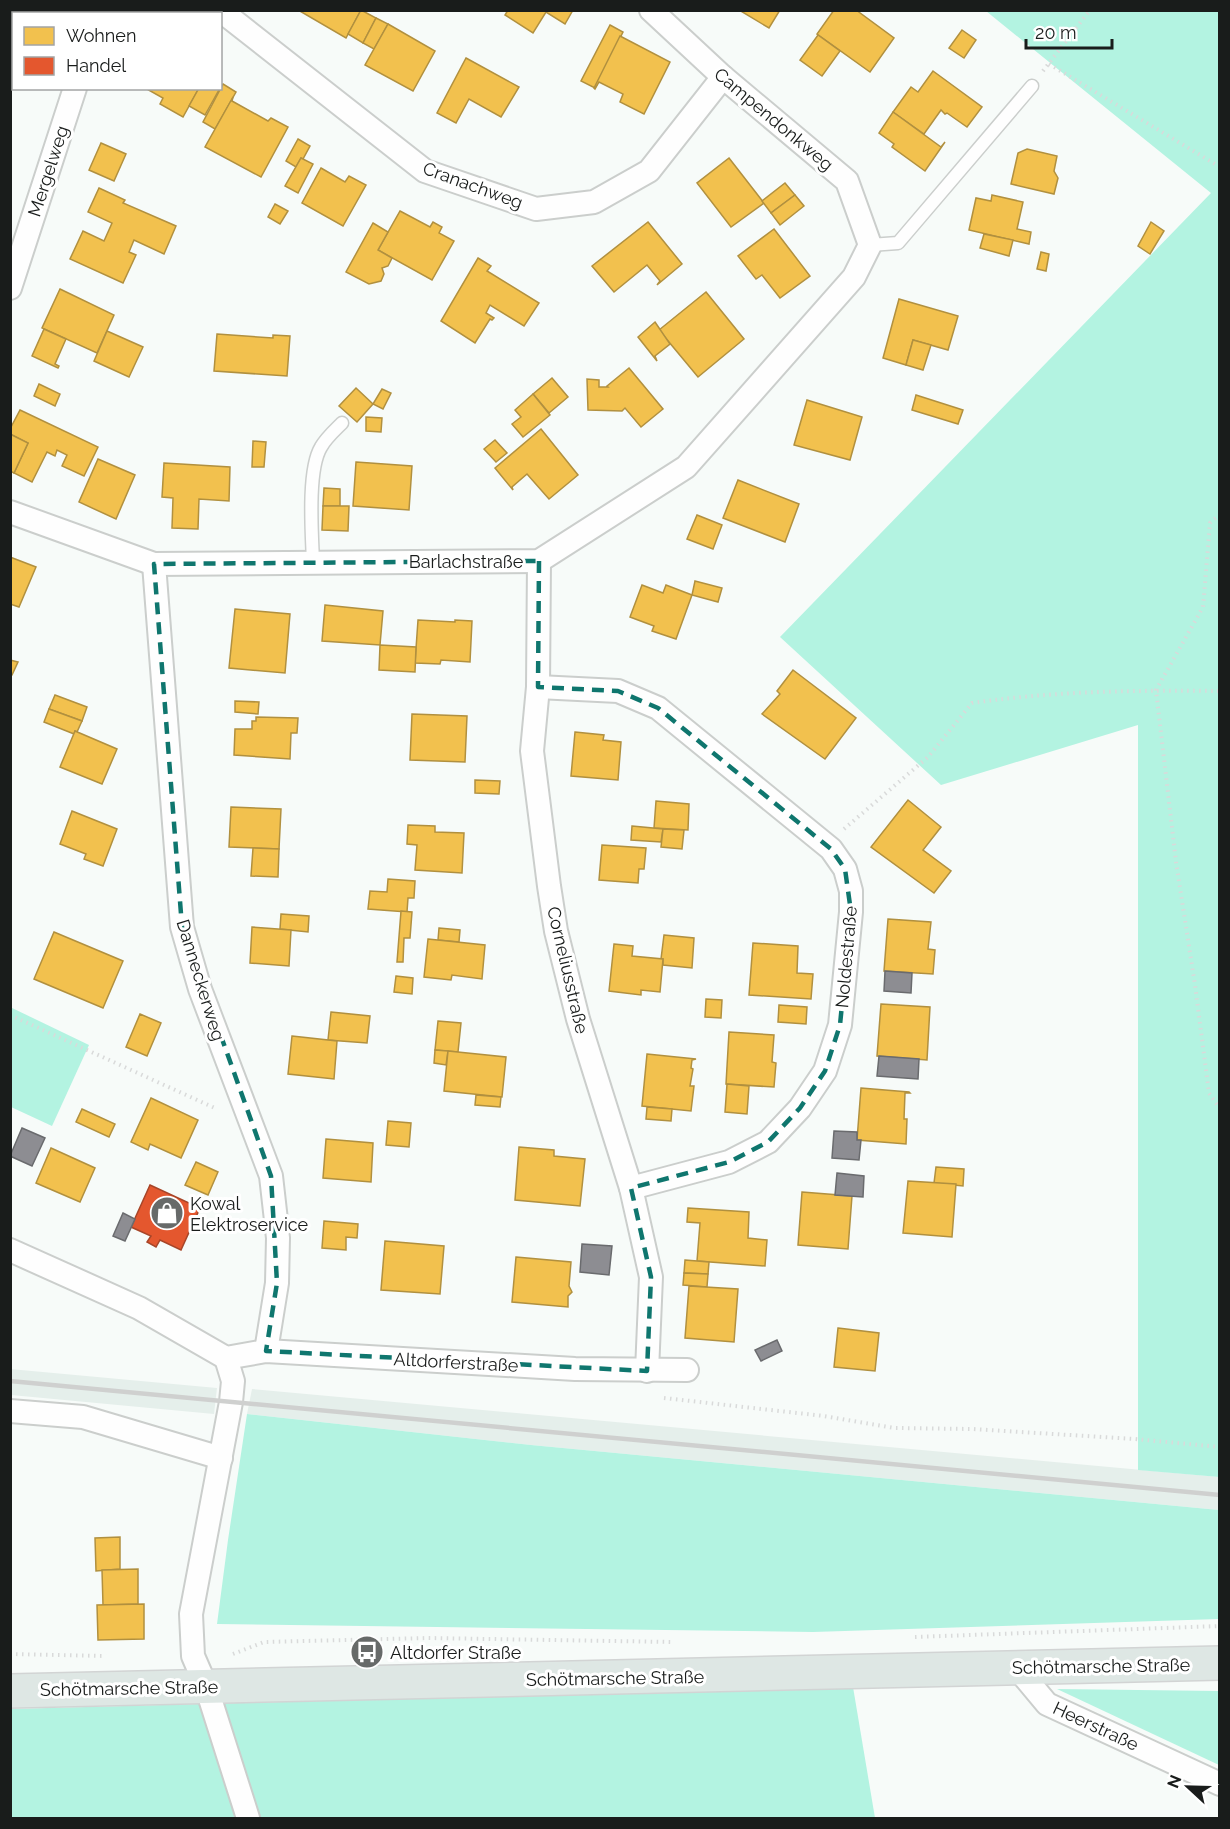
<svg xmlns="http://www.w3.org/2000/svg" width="1230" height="1829" font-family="Raleway,sans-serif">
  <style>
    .built { fill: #e5efeb }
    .green { fill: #b3f3e1 }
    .homes { fill: #f2c14e; stroke: #b1903f; stroke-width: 1.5 }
    .shops { fill: #e4572e; stroke: #a74528; stroke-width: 1.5 }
    .industry { fill: #8d8d92; stroke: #6a6b6e; stroke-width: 1.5 }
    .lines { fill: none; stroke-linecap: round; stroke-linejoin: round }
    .lane-casing { stroke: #cbcecc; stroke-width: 15 }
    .street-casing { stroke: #cbcecc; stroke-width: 26 }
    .primary-casing { stroke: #d2d4d4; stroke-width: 36 }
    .path { stroke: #d9dada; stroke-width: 4; stroke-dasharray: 1.5 4.5; stroke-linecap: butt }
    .lane { stroke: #fefefe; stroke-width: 12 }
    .street { stroke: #fefefe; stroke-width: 22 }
    .primary { stroke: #dee7e4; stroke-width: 33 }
    .rail { stroke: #cfd0cf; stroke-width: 4.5 }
    .marked { fill: none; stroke: #0f766e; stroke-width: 4.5; stroke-dasharray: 12 8; stroke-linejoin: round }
    .labels { text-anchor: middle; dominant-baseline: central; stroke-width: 6; stroke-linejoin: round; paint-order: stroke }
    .street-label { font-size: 18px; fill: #191c1b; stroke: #fff }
    .poi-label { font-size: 18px; fill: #191c1b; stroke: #fff; text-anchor: start }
  </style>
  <rect width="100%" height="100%" fill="#f7fbf9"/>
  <g class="built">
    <polygon points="10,1369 217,1388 214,1414 11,1395"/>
    <polygon points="252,1389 1219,1477 1219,1510 531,1445 247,1414"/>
  </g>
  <g class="green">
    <polygon points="986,11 1219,11 1219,1477 1138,1470 1138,725 941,785 780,637 1211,193"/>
    <polygon points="10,1007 89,1045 52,1126 11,1107"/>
    <polygon points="247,1414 531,1445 1219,1510 1219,1619 813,1632 217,1624 228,1540"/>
    <polygon points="853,1687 875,1818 11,1818 10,1709"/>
    <polygon points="1057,1689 1219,1691 1219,1765"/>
  </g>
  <g class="homes">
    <polygon points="298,10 361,10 346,38"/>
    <polygon points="361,10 376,18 363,43 348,34"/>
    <polygon points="508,10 573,10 565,24 546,12 533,33 505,15"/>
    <polygon points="739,10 780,10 769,28"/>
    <polygon points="834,10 856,10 894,38 870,72 817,34"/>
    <polygon points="376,18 388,24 374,49 363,43"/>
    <polygon points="10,20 14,21 12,84 10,83"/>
    <polygon points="388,24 435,51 413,91 365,65"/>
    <polygon points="610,25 623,32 595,88 581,81"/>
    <polygon points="962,30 976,40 964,58 949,48"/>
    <polygon points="818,35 840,51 822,76 800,60"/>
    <polygon points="620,36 670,62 644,114 620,102 623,94 599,82 595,89 594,88"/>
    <polygon points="466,58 519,87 501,117 469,99 456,123 437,113"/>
    <polygon points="933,71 982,107 967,127 947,113 945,114 941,110 924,134 893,112 911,87 918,92"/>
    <polygon points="223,84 236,92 215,129 203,122"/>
    <polygon points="145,88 199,88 183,117 160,104 163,98"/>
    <polygon points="199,88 220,88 205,115 189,106"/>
    <polygon points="233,97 232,101 268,121 271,118 288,127 261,177 205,147"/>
    <polygon points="893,112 941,147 945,142 925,171 892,147 894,144 879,133"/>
    <polygon points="298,139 310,146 303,159 301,158 296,167 286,161"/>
    <polygon points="101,143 126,154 114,181 89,170"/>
    <polygon points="1027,149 1057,156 1054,171 1058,178 1054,194 1011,184 1018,153"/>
    <polygon points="301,158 313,164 298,193 285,186"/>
    <polygon points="729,158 764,203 731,227 697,183"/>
    <polygon points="321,168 345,182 349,176 366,185 343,226 302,203"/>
    <polygon points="785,183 795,195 771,213 762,201"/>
    <polygon points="99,188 125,200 123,203 176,226 164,254 134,240 129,252 136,255 123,283 70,259 83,231 104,241 112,223 88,212"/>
    <polygon points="795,195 804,206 780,225 771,213"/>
    <polygon points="992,195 1023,202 1017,229 1031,232 1029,244 969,230 976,198 991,201"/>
    <polygon points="275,204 288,211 280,224 268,217"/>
    <polygon points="400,211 430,227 433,222 442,227 439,233 454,241 432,280 378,250"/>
    <polygon points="648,222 682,264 657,285 660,281 647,265 614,292 592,266"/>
    <polygon points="1151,222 1164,231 1150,254 1138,246"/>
    <polygon points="373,223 388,232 378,250 392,258 388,266 382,268 384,274 381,281 369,284 346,272"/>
    <polygon points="774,229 810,276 780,298 762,275 756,279 738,256"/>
    <polygon points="984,234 1013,240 1009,256 980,248"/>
    <polygon points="1041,252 1049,254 1046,271 1037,269"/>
    <polygon points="478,258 491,266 487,271 539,303 524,326 490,305 486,313 494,318 492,320 490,319 475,343 441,321"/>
    <polygon points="60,289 114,315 97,353 42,328"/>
    <polygon points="706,292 744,339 698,377 659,330"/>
    <polygon points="899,299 958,316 948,350 913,340 906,365 883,358"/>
    <polygon points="655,322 670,344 655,356 657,361 638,337"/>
    <polygon points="44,329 66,339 55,364 59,366 58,368 32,356"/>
    <polygon points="107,331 143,347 129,377 94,361"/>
    <polygon points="217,334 273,338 273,335 290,336 287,376 214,371"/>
    <polygon points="913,340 931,345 923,370 906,365"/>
    <polygon points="629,368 663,409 641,427 625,408 622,411 588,410 587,379 599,380 599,387 608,387 607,386"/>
    <polygon points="552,378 568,397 549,413 533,394"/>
    <polygon points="39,384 60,394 55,406 34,396"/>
    <polygon points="356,388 373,404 357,422 339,406"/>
    <polygon points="382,389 391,393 383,409 373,404"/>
    <polygon points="533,394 550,415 523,437 512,424 521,417 515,410"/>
    <polygon points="916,395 963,410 958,424 912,410"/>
    <polygon points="807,400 862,417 850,460 794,445"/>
    <polygon points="20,410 98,447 84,476 62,466 67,455 57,450 55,456 47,452 32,482 14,473 28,443 10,434 10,429"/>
    <polygon points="366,417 382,418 381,432 366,431"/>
    <polygon points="541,429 578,475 549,499 527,474 512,487 513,490 495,468"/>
    <polygon points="10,434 28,443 14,473 10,471"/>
    <polygon points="495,440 507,453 496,462 484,449"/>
    <polygon points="253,441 266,442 264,467 252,467"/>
    <polygon points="98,459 135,475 116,519 79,502"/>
    <polygon points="356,462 412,466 409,510 353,506"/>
    <polygon points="164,463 230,467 229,501 199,499 198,529 172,528 173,498 162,497"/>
    <polygon points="738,480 799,504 785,542 723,518"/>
    <polygon points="324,488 340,489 340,506 323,506"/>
    <polygon points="323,506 349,506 348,531 322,530"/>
    <polygon points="697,515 722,525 713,549 687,539"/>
    <polygon points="10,557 36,567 19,607 10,604"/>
    <polygon points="695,581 722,588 718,602 692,595"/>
    <polygon points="642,585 663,593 666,585 692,595 676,639 652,631 654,626 630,617"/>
    <polygon points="325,605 383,611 380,645 322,641"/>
    <polygon points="235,609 290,614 285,673 229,668"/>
    <polygon points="418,620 455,622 455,620 472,621 470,662 441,660 440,664 415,663"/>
    <polygon points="380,645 416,647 415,672 379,670"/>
    <polygon points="10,660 18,662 12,675 10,675"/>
    <polygon points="793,670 856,718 825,759 762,714 780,694 777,691"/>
    <polygon points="55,695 87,707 82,721 49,709"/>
    <polygon points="235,701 259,702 258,714 235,712"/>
    <polygon points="49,709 82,721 77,732 75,731 74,734 44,722"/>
    <polygon points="412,714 467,716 465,762 410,760"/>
    <polygon points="256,717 298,718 297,733 291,733 290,759 234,755 235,729 252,729 252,721 256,721"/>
    <polygon points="75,731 117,749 102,784 60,767"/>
    <polygon points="575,732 604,735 603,740 621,742 618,780 571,776"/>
    <polygon points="475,780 500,781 499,794 475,793"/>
    <polygon points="908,800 941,827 923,850 951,871 934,893 871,847"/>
    <polygon points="656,801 689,804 688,830 654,828"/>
    <polygon points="231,807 281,809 279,849 229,847"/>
    <polygon points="72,811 117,829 103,866 84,859 86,854 60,844"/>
    <polygon points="408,825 435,826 435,832 464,833 462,873 415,870 417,845 407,844"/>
    <polygon points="632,826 663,829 661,842 631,840"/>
    <polygon points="663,829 684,830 682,849 661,847"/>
    <polygon points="602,845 646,848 644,869 639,869 638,883 599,880"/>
    <polygon points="253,848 279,849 278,877 251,876"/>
    <polygon points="388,879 415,881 414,898 408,898 407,912 368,909 370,891 387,892"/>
    <polygon points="401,911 412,912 410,938 404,938 403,962 397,962"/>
    <polygon points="281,914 309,916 308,932 280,929"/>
    <polygon points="888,919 931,922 928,949 935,950 933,974 884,971"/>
    <polygon points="252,927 291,930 289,966 250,963"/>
    <polygon points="439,928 460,930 459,942 438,940"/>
    <polygon points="54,932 123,961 103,1008 34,979"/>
    <polygon points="664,935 694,938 692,968 663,965 663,959 661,959"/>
    <polygon points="428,939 485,945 482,979 452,975 451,980 424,977"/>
    <polygon points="753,943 798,946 797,973 813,974 811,999 749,995"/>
    <polygon points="614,944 633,946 632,956 663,959 660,992 641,990 641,995 609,991"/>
    <polygon points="396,976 413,978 412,994 394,992"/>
    <polygon points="706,999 722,1000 721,1018 705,1017"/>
    <polygon points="881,1004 930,1007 927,1060 877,1056"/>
    <polygon points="779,1005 807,1007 806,1024 778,1022"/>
    <polygon points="331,1012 370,1016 367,1043 328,1040"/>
    <polygon points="140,1014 161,1023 147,1056 126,1047"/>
    <polygon points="438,1021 461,1023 458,1052 435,1050"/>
    <polygon points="729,1032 774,1035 772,1062 776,1063 774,1087 726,1084"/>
    <polygon points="292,1036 337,1041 334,1079 288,1074"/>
    <polygon points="435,1050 448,1051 446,1065 434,1063"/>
    <polygon points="448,1051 506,1057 502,1097 444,1091"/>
    <polygon points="647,1054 696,1059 692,1060 691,1068 693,1069 690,1086 694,1086 691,1111 642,1106"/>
    <polygon points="727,1084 749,1086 747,1114 725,1112"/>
    <polygon points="861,1088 909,1092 910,1093 905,1093 904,1119 907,1119 906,1144 857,1140"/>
    <polygon points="476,1095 501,1097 500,1107 475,1105"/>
    <polygon points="151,1098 198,1120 181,1158 150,1144 148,1150 131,1142"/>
    <polygon points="647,1107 672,1109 671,1121 646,1119"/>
    <polygon points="82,1109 115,1124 109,1137 76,1122"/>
    <polygon points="388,1121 411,1123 409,1147 386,1145"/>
    <polygon points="326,1139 373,1143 371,1182 323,1178"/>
    <polygon points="519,1147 554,1150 554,1156 585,1159 580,1206 515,1200"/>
    <polygon points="51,1148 95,1168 80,1202 36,1183"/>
    <polygon points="196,1162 218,1172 208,1195 185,1185"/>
    <polygon points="936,1167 964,1169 963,1186 934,1183"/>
    <polygon points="908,1181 956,1184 952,1237 903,1233"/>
    <polygon points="802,1192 852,1196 848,1249 798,1245"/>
    <polygon points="688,1208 749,1212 748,1238 767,1240 765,1266 697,1261 700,1223 687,1222"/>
    <polygon points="324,1221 358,1224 357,1238 346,1237 346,1250 322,1248"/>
    <polygon points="385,1241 444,1246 440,1294 381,1290"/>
    <polygon points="516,1257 571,1262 569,1286 572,1292 568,1296 568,1307 512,1302"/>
    <polygon points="685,1260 709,1262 708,1274 684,1273"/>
    <polygon points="684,1273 708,1274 707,1287 683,1285"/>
    <polygon points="689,1286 738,1289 734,1342 685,1338"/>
    <polygon points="838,1328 879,1333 875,1371 834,1367"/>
    <polygon points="120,1537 120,1569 96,1571 95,1538"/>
    <polygon points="138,1569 138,1604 103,1605 102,1570"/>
    <polygon points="144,1604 144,1639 98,1640 97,1605"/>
  </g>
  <polygon class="shops" points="150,1185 200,1208 181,1250 160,1240 156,1247 147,1242 151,1236 131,1227"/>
  <g class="industry">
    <polygon points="885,971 912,973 911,993 884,991"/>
    <polygon points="879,1056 919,1059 918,1079 877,1076"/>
    <polygon points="22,1128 45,1138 32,1166 10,1156"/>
    <polygon points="834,1131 857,1132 857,1140 861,1140 859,1160 832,1158"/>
    <polygon points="837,1173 864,1176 863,1197 835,1195"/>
    <polygon points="123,1213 135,1219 125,1241 113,1236"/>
    <polygon points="582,1244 612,1246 609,1275 580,1272"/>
    <polygon points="777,1340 782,1351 761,1361 755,1350"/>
  </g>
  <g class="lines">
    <g class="lane-casing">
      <g id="lane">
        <polyline points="870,245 898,243 1032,86"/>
        <path d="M313,562C312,535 307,470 321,447C326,438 335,430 342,423"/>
      </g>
    </g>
    <g class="street-casing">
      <g id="street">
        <polyline points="220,10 425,171 536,209 594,202 649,171 723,77"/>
        <polyline points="125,14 128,10"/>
        <polyline points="10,288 75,88"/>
        <polyline points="10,512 154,564 539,561 686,467 854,277 870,245 847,181 723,77 651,10"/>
        <polyline points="539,561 538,687 532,751 549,886 556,931 578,1019 631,1188 651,1277 647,1371"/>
        <polyline points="154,564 182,927 200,989 271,1176 278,1238 277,1283 266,1351"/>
        <polyline points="538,687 618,691 658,708 831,849 845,869 851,891 851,912 840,1025 825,1071 800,1108 768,1142 729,1162 631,1188"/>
        <polyline points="10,1250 139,1308 226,1358 266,1351 575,1369 687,1370"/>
        <polyline points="226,1358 233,1381 231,1402 191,1614 193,1656 206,1686 248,1818"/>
        <polyline points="10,1411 83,1417 221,1458"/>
        <polyline points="1017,1668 1047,1704 1220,1784"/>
      </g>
    </g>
    <g class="primary-casing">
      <polyline id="primary" points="10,1691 1220,1663"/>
    </g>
    <g class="path">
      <polyline points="1049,64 1220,167"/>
      <polyline points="1043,71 1090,10"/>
      <polyline points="1220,514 1210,523 1203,607 1156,690 1176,862 1195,985 1209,1093 1220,1109"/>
      <path d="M844,829L928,757L972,703C1054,691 1137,690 1220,691"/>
      <polyline points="10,1015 217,1109"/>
      <polyline points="664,1398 824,1416 894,1428 972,1429 1135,1439 1220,1447"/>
      <polyline points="915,1637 1220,1626"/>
      <polyline points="10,1654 106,1656"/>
      <polyline points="233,1654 264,1642 428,1638 673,1642"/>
    </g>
    <use href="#lane" class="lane"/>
    <use href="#street" class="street"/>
    <use href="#primary" class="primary"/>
    <polyline class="rail" points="10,1381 1220,1495"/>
  </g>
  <path class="marked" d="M539,561L538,687L618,691L658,708L831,849L845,869L851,912L840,1025L825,1071L800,1108L768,1142L729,1162L631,1188L651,1277L647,1371L266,1351L277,1283L271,1176L182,927L154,564Z"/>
  <defs>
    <g id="shop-disc" transform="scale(1.725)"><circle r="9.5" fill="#676a69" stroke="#fff"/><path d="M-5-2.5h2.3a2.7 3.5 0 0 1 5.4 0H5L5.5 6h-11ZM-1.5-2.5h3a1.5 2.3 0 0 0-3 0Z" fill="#fff"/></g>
    <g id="bus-disc" transform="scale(1.725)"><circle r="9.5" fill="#676a69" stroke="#fff"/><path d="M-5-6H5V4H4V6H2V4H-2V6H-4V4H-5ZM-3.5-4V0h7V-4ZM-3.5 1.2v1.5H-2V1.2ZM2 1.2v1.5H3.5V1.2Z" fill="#fff"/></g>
  </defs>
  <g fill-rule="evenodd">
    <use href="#shop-disc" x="167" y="1213"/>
    <use href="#bus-disc" x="367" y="1652"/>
  </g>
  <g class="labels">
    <g class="street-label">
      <text transform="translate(774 119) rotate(40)">Campendonkweg</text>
      <text transform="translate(48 171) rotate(-72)">Mergelweg</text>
      <text transform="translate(473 185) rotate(20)">Cranachweg</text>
      <text x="466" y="561">Barlachstraße</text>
      <text transform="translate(846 957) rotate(-85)">Noldestraße</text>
      <text transform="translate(568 970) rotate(77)">Corneliusstraße</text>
      <text transform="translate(201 980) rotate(73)">Danneckerweg</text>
      <text transform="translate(456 1362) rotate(3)">Altdorferstraße</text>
      <text transform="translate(1101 1666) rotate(-1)">Schötmarsche Straße</text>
      <text transform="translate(615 1678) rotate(-1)">Schötmarsche Straße</text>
      <text transform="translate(129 1688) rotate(-1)">Schötmarsche Straße</text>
      <text transform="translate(1096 1726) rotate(25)">Heerstraße</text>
    </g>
    <g class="poi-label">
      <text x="190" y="1203">Kowal<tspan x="190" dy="21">Elektroservice</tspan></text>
      <text x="390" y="1652">Altdorfer Straße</text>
    </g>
  </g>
  <rect width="1230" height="1829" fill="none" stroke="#191c1b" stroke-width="24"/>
  <rect x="12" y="12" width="210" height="78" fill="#ffffff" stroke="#a3a4a4" stroke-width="1.5"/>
  <rect x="24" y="27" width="30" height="18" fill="#f2c14e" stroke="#a3a4a4" stroke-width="1.5"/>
  <text x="66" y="42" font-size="18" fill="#191c1b">Wohnen</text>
  <rect x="24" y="57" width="30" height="18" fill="#e4572e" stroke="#a3a4a4" stroke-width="1.5"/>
  <text x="66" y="72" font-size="18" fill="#191c1b">Handel</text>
  <g transform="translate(1188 1787) rotate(292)" stroke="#ffffff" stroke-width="4.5" paint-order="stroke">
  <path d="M0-4.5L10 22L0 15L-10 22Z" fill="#191c1b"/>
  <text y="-9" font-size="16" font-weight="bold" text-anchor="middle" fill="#191c1b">N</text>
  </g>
  <path d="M1026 39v9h86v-9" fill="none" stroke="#191c1b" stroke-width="3"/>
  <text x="1035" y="39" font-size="18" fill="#191c1b" stroke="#ffffff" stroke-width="4.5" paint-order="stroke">20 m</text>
</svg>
